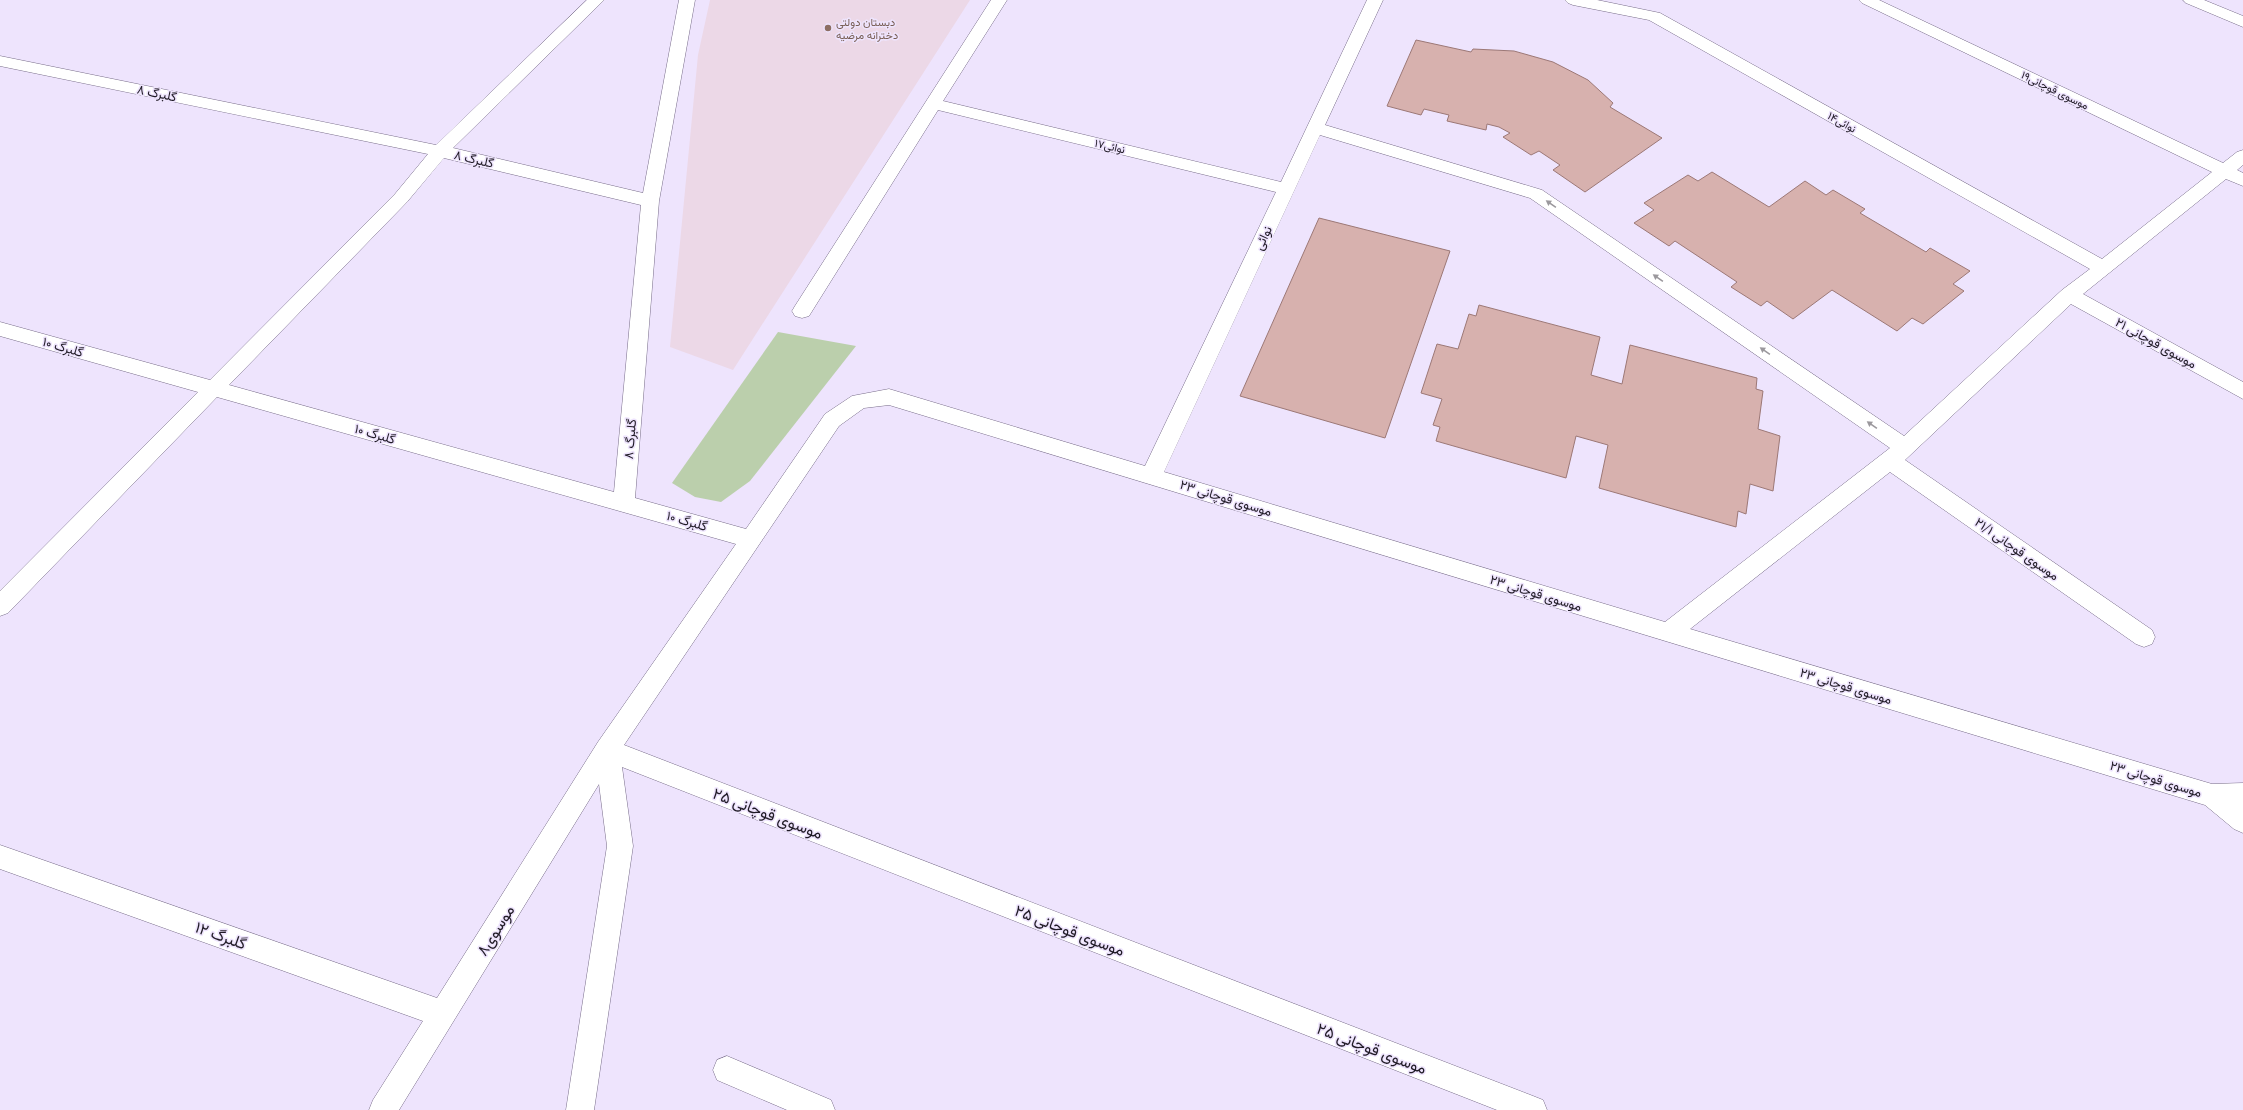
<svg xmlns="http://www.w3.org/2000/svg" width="2243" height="1110" font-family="'IBM Plex Serif',Vazirmatn,serif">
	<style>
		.education { fill: #ecd8e7 }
		.green { fill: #bbcfac }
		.building { fill: #d7b1ae; stroke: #9c7876 }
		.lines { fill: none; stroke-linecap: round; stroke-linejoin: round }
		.minor-casing { stroke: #786d89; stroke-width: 1 }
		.minor { fill: #fff; fill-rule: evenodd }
		.oneway { fill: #9b989d }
		.education-dot { fill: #8d6e63; stroke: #eee4fd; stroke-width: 1.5 }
		.labels { text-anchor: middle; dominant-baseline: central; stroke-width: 3; stroke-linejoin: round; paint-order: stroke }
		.far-education-label { font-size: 11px; fill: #785e54; stroke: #eee4fd; text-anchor: start }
		.far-street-label { font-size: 11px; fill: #201b26; stroke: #eee4fd }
		.street-label { font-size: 13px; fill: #201b26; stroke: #eee4fd }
		.near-street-label { font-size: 16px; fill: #201b26; stroke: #eee4fd }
	</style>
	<rect width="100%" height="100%" fill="#eee4fd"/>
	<!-- education -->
	<path class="education" d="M710,0H970L733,370L670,347L698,55Z"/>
	<!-- green -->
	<path class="green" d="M778,332L856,346L750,481L721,502L695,497L672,483Z"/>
	<!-- building -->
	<g class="building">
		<path d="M1416,40L1471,52L1473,49L1514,51L1553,62L1588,80L1613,103L1610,107L1662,138L1585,192L1553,170L1560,165L1539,151L1531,155L1503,137L1510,133L1499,127L1487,124L1486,130L1447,121L1449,115L1424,109L1421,115L1387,106Z"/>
		<path d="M1712,172L1769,207L1805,181L1826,195L1833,190L1865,209L1860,213L1926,252L1930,248L1970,271L1953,284L1964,291L1923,324L1912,318L1897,331L1832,290L1793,319L1767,301L1761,306L1731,287L1737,282L1675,241L1669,246L1634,223L1654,210L1644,203L1688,175L1698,181Z"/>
		<path d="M1319,218L1450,251L1385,438L1240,396Z"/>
		<path d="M1479,305L1600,337L1591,375L1622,384L1630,345L1757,378L1756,389L1763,391L1758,429L1780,436L1773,491L1750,484L1746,514L1738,511L1736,527L1599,488L1608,445L1576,436L1566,478L1436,441L1440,427L1433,425L1442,399L1421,393L1437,344L1458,349L1469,314L1476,316Z"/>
	</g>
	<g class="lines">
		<!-- minor casing -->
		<g class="minor-casing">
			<g id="minor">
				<path d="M587,0H604L453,148L643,193L679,0H695L659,201L635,498L746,529L825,414L852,396L889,389L1145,466L1276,192L938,110L809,316L802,318L795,316L792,311L795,306L991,0H1007L943,101L1281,182L1367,0H1383L1325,125L1542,190L1904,436L2062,290L2090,269L1649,20L1573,5L1568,3L1565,0H1597L1660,13L2102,259L2212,172L1862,3L1859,0H1879L2223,163L2237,152L2243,150V165L2237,170L2243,173V186L2226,179L2083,294L2243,382V399L2071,304L1905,460L2152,630L2155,637L2152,644L2144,647L2136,644L1890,472L1690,629L2212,784L2243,783V833L2234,829L2205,805L889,405L864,408L839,426L624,745L1533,1096L1543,1100L1547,1110H1497L622,767L633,846L594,1110H566L607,846L599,784L399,1110H369L373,1100L423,1021L0,869V845L437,998L598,742L736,544L217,397L8,613L0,616V591L198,392L0,336V322L210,380L395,194L428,154L0,66V56L436,145ZM1320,135L1530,198L1890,448L1665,622L1164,472ZM444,158L641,205L614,492L229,385L407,202Z"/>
				<path d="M2183,0H2204L2243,16V27L2186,3Z"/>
				<path d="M727,1056L831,1100L835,1110H787L717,1080L713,1070L717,1060Z"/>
			</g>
		</g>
		<!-- minor -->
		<use href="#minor" class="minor"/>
	</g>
	<!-- one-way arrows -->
	<defs><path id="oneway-solid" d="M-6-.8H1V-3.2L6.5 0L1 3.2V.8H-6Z"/></defs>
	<g class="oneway">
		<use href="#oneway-solid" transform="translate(1551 204) rotate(-145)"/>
		<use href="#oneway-solid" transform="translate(1658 278) rotate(-145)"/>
		<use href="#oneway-solid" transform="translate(1765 351) rotate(-145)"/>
		<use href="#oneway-solid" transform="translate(1872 425) rotate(-145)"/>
	</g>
	<!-- markers -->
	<circle class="education-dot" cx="828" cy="28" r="4"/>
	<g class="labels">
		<!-- far-education labels -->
		<g class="far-education-label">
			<text x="836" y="22">دبستان دولتی<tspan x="836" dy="13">دخترانه مرضیه</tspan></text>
		</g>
		<!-- far-street labels -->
		<g class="far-street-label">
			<text transform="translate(2055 90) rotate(26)">موسوی قوچانی۱۹</text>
			<text transform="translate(1842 122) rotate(29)">نوائی۱۴</text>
			<text transform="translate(1110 146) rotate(13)">نوائی۱۷</text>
		</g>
		<!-- street labels -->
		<g class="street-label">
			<text transform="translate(157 93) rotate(12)">گلبرگ ۸</text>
			<text transform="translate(474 159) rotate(13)">گلبرگ ۸</text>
			<text transform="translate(1263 238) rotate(-65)">نوائی</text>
			<text transform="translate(2156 343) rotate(29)">موسوی قوچانی ۲۱</text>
			<text transform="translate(63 347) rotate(16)">گلبرگ ۱۰</text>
			<text transform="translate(375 434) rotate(16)">گلبرگ ۱۰</text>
			<text transform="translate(630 439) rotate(-85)">گلبرگ ۸</text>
			<text transform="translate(1226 498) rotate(17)">موسوی قوچانی ۲۳</text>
			<text transform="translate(687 521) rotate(16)">گلبرگ ۱۰</text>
			<text transform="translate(2017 549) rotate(35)">موسوی قوچانی ۲۱/۱</text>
			<text transform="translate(1536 593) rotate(17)">موسوی قوچانی ۲۳</text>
			<text transform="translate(1846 686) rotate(17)">موسوی قوچانی ۲۳</text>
			<text transform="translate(2156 779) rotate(17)">موسوی قوچانی ۲۳</text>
		</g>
		<!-- near-street labels -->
		<g class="near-street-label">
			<text transform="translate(768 813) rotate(21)">موسوی قوچانی ۲۵</text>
			<text transform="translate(495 930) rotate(-58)">موسوی۸</text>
			<text transform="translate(1070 930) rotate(21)">موسوی قوچانی ۲۵</text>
			<text transform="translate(221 935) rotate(20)">گلبرگ ۱۲</text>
			<text transform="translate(1372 1048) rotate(21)">موسوی قوچانی ۲۵</text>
		</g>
	</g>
</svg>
